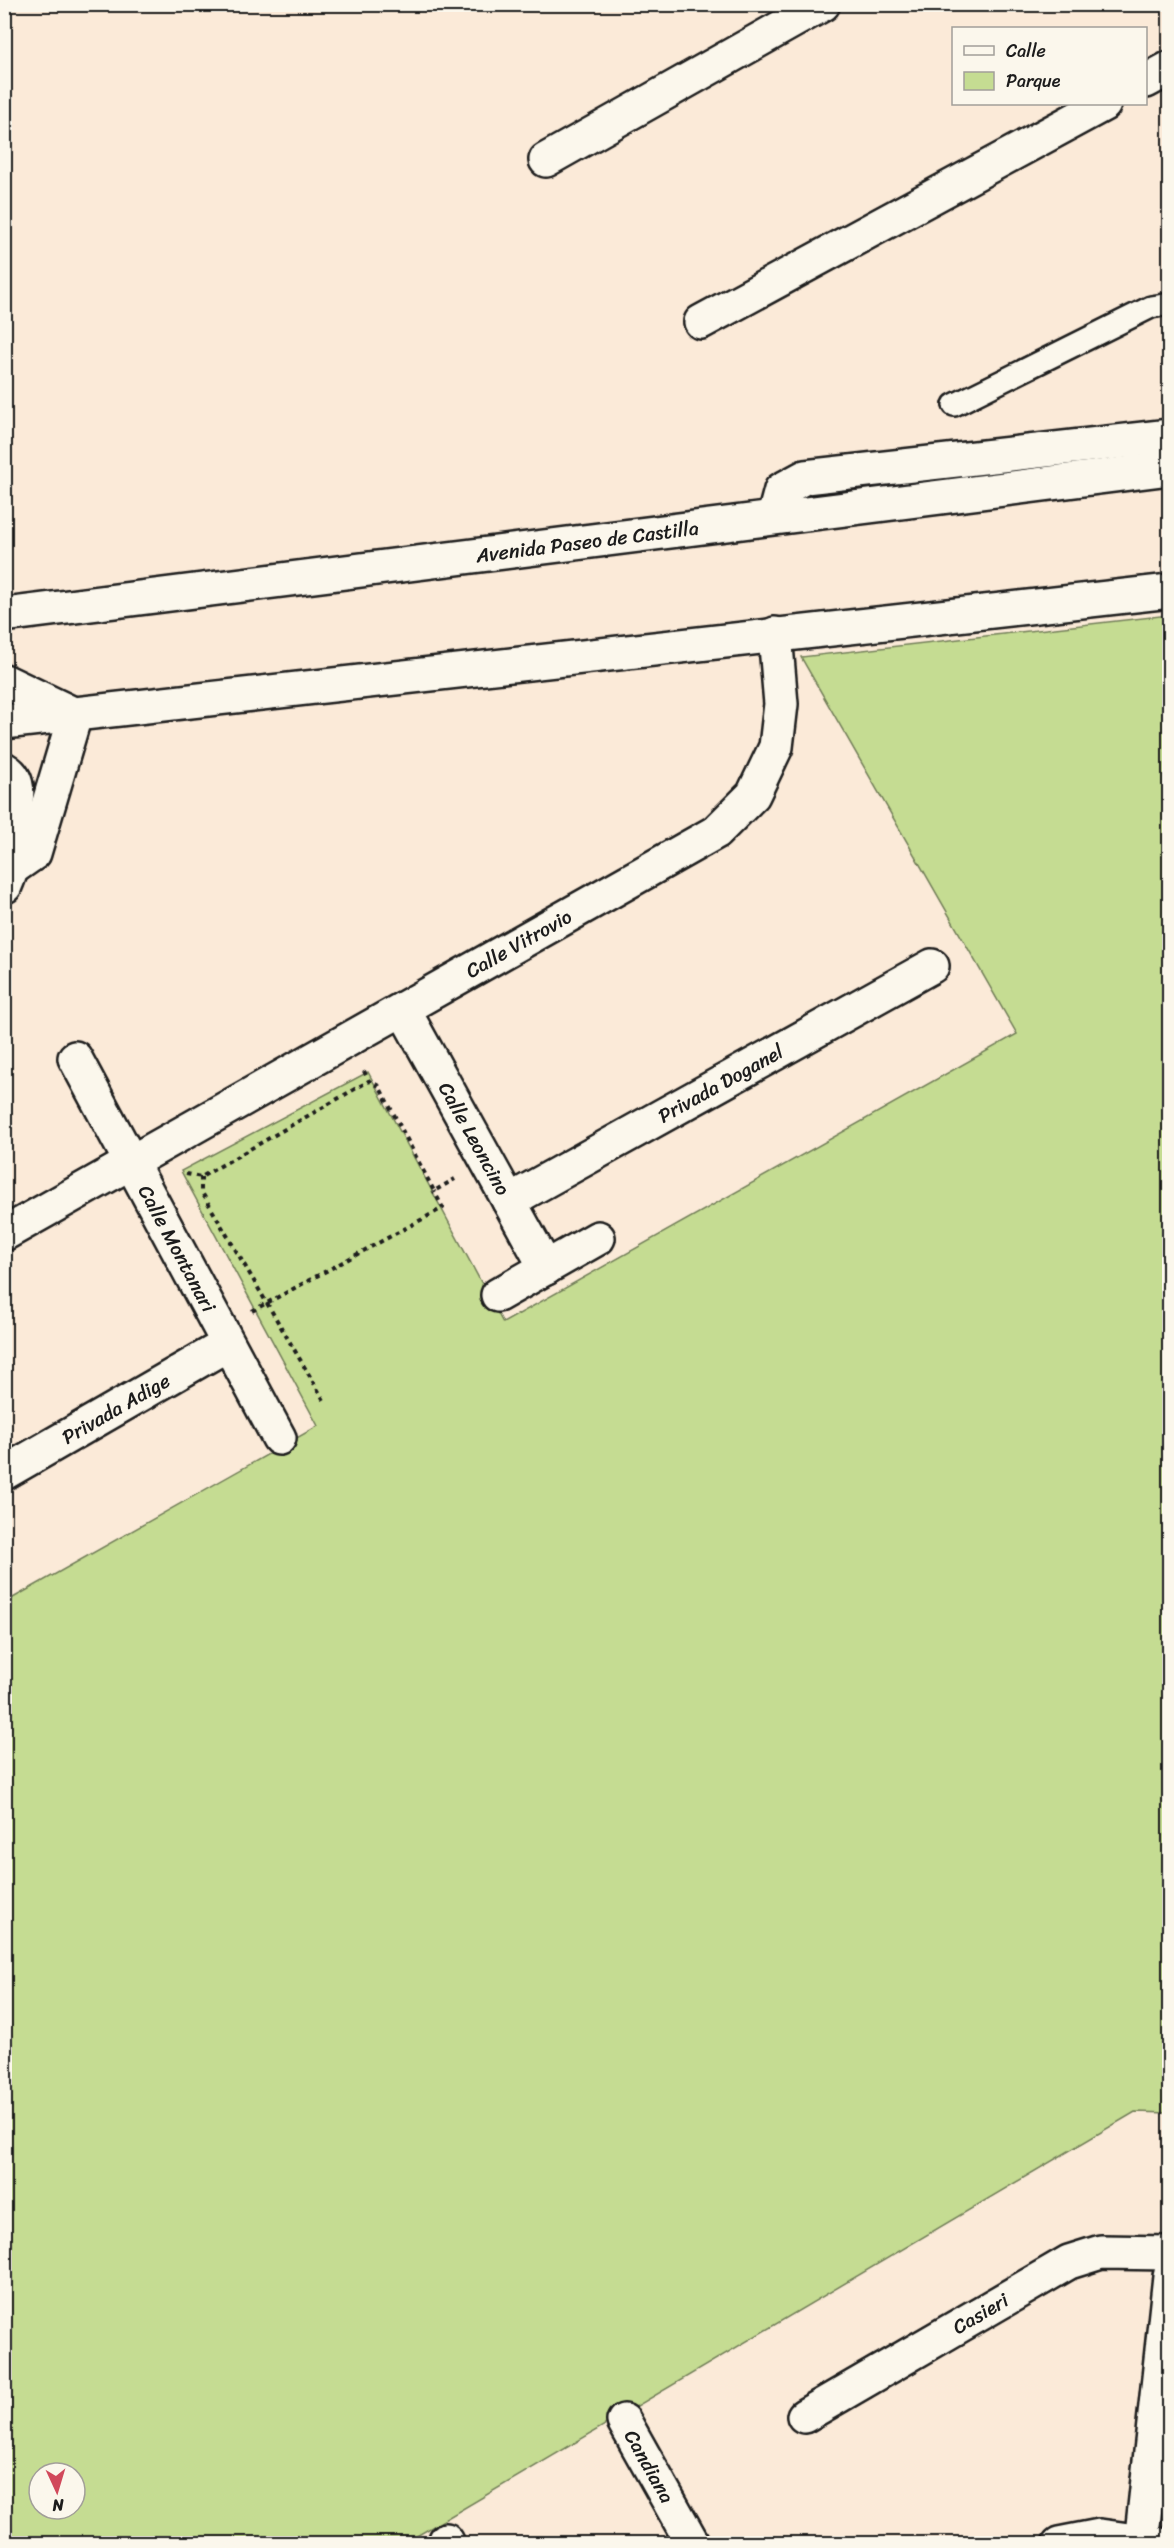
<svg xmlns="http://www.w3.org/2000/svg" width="1174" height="2548" font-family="Sriracha,sans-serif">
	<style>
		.green { fill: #c5dc92; stroke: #707c57; stroke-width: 1.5; fill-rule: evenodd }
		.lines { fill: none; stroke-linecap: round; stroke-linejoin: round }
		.lane-casing { stroke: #1c1c1c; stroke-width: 26 }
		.street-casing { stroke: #1c1c1c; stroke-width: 38 }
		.secondary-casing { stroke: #1c1c1c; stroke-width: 38 }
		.path { stroke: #1c1c1c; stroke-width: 4; stroke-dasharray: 4.5 4.5; stroke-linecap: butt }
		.lane { stroke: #fbf7ec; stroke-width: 21 }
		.street { stroke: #fbf7ec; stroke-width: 33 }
		.secondary { stroke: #fbf7ec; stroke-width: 33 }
		.labels { text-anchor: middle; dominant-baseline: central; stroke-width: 5; stroke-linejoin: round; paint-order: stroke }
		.street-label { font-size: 20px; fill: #1c1c1c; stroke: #fbf7ec }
	</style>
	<rect width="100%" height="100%" fill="#fbead8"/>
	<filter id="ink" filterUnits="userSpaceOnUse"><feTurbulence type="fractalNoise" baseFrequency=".0167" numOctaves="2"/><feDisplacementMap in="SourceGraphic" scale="12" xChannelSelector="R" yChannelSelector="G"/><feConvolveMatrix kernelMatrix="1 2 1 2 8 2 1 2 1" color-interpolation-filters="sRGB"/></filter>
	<g filter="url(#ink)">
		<!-- green -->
		<path class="green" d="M1169,615V2113L1135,2112L405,2543H5L4,1603L318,1426L181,1171L368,1072L503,1323L1017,1034L801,657ZM39,2473H75V2509H39Z"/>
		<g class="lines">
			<!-- lane casing -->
			<g class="lane-casing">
				<path id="lane" d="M954,405L1151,307L1170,304"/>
			</g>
			<!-- street casing -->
			<g class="street-casing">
				<g id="street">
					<path d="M1146,81L1170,68"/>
					<path d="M546,160L823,4"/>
					<path d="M701,322L1104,104"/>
					<path d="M774,516L781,490L805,477L1170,436"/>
					<path d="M4,681L75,715L34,853L11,869"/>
					<path d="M4,769C29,783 10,819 7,840C6,849 11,858 11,868C11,873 7,880 5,886"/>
					<path id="s1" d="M403,1009L546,1268"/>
					<path id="s2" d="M75,1058L279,1438"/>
					<path id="s3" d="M509,1201L932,966"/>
					<path id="s4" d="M4,1234L716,832L753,795L776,747L781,704L775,634"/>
					<path d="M498,1295L598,1238"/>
					<path id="s5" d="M4,1473L228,1344"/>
					<path id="s6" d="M804,2416L1069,2262L1101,2252L1170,2253"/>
					<path id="s7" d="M624,2421L693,2544"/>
					<path d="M446,2540L448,2544"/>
					<path d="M1059,2544L1100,2536L1157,2544"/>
					<path d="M1141,2544L1170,2276"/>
				</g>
			</g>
			<!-- secondary casing -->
			<g class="secondary-casing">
				<g id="secondary">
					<path id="s8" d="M4,615L1170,468"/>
					<path d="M4,722L1170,591"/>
				</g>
			</g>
			<!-- path -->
			<g class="path">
				<path d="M364,1071L369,1081L379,1086L434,1191L455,1179"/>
				<path d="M186,1174L201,1177L369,1081"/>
				<path d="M201,1177V1191L325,1402"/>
				<path d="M252,1311L443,1208L434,1191"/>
			</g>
			<!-- lane -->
			<use href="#lane" class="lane"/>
			<!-- street -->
			<use href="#street" class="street"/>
			<!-- secondary -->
			<use href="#secondary" class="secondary"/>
		</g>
	</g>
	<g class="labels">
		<!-- street labels -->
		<g class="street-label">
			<text stroke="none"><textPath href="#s8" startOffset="588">Avenida Paseo de Castilla</textPath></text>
			<text stroke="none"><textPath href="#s4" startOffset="591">Calle Vitrovio</textPath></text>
			<text stroke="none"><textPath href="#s3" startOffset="242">Privada Doganel</textPath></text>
			<text stroke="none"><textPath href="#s1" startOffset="148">Calle Leoncino</textPath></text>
			<text stroke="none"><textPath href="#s2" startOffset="216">Calle Montanari</textPath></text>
			<text stroke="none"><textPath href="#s5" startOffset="129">Privada Adige</textPath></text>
			<text stroke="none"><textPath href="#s6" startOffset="204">Casieri</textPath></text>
			<text stroke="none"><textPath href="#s7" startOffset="52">Candiana</textPath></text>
		</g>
	</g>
	<!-- margin -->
	<rect width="1174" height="2548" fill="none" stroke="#fbf7ec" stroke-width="24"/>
	<rect x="12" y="12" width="1150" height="2524" fill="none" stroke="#1c1c1c" stroke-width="2" filter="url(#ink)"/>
	<!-- legend -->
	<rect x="952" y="27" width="195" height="78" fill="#fbf7ec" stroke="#a29f99" stroke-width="1.5"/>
	<rect x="964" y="46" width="30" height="9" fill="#fbf7ec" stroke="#a29f99" stroke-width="1.5"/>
	<text x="1006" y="57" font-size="18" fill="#1c1c1c">Calle</text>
	<rect x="964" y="72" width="30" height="18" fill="#c5dc92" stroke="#a29f99" stroke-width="1.5"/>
	<text x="1006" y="87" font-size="18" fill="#1c1c1c">Parque</text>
	<!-- north arrow -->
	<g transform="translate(57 2491) rotate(176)"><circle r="28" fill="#fbf7ec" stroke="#a29f99" stroke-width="1.5"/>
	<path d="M0-4.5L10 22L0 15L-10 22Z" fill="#d1495b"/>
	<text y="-9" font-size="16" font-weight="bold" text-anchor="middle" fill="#1c1c1c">N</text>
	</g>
</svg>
